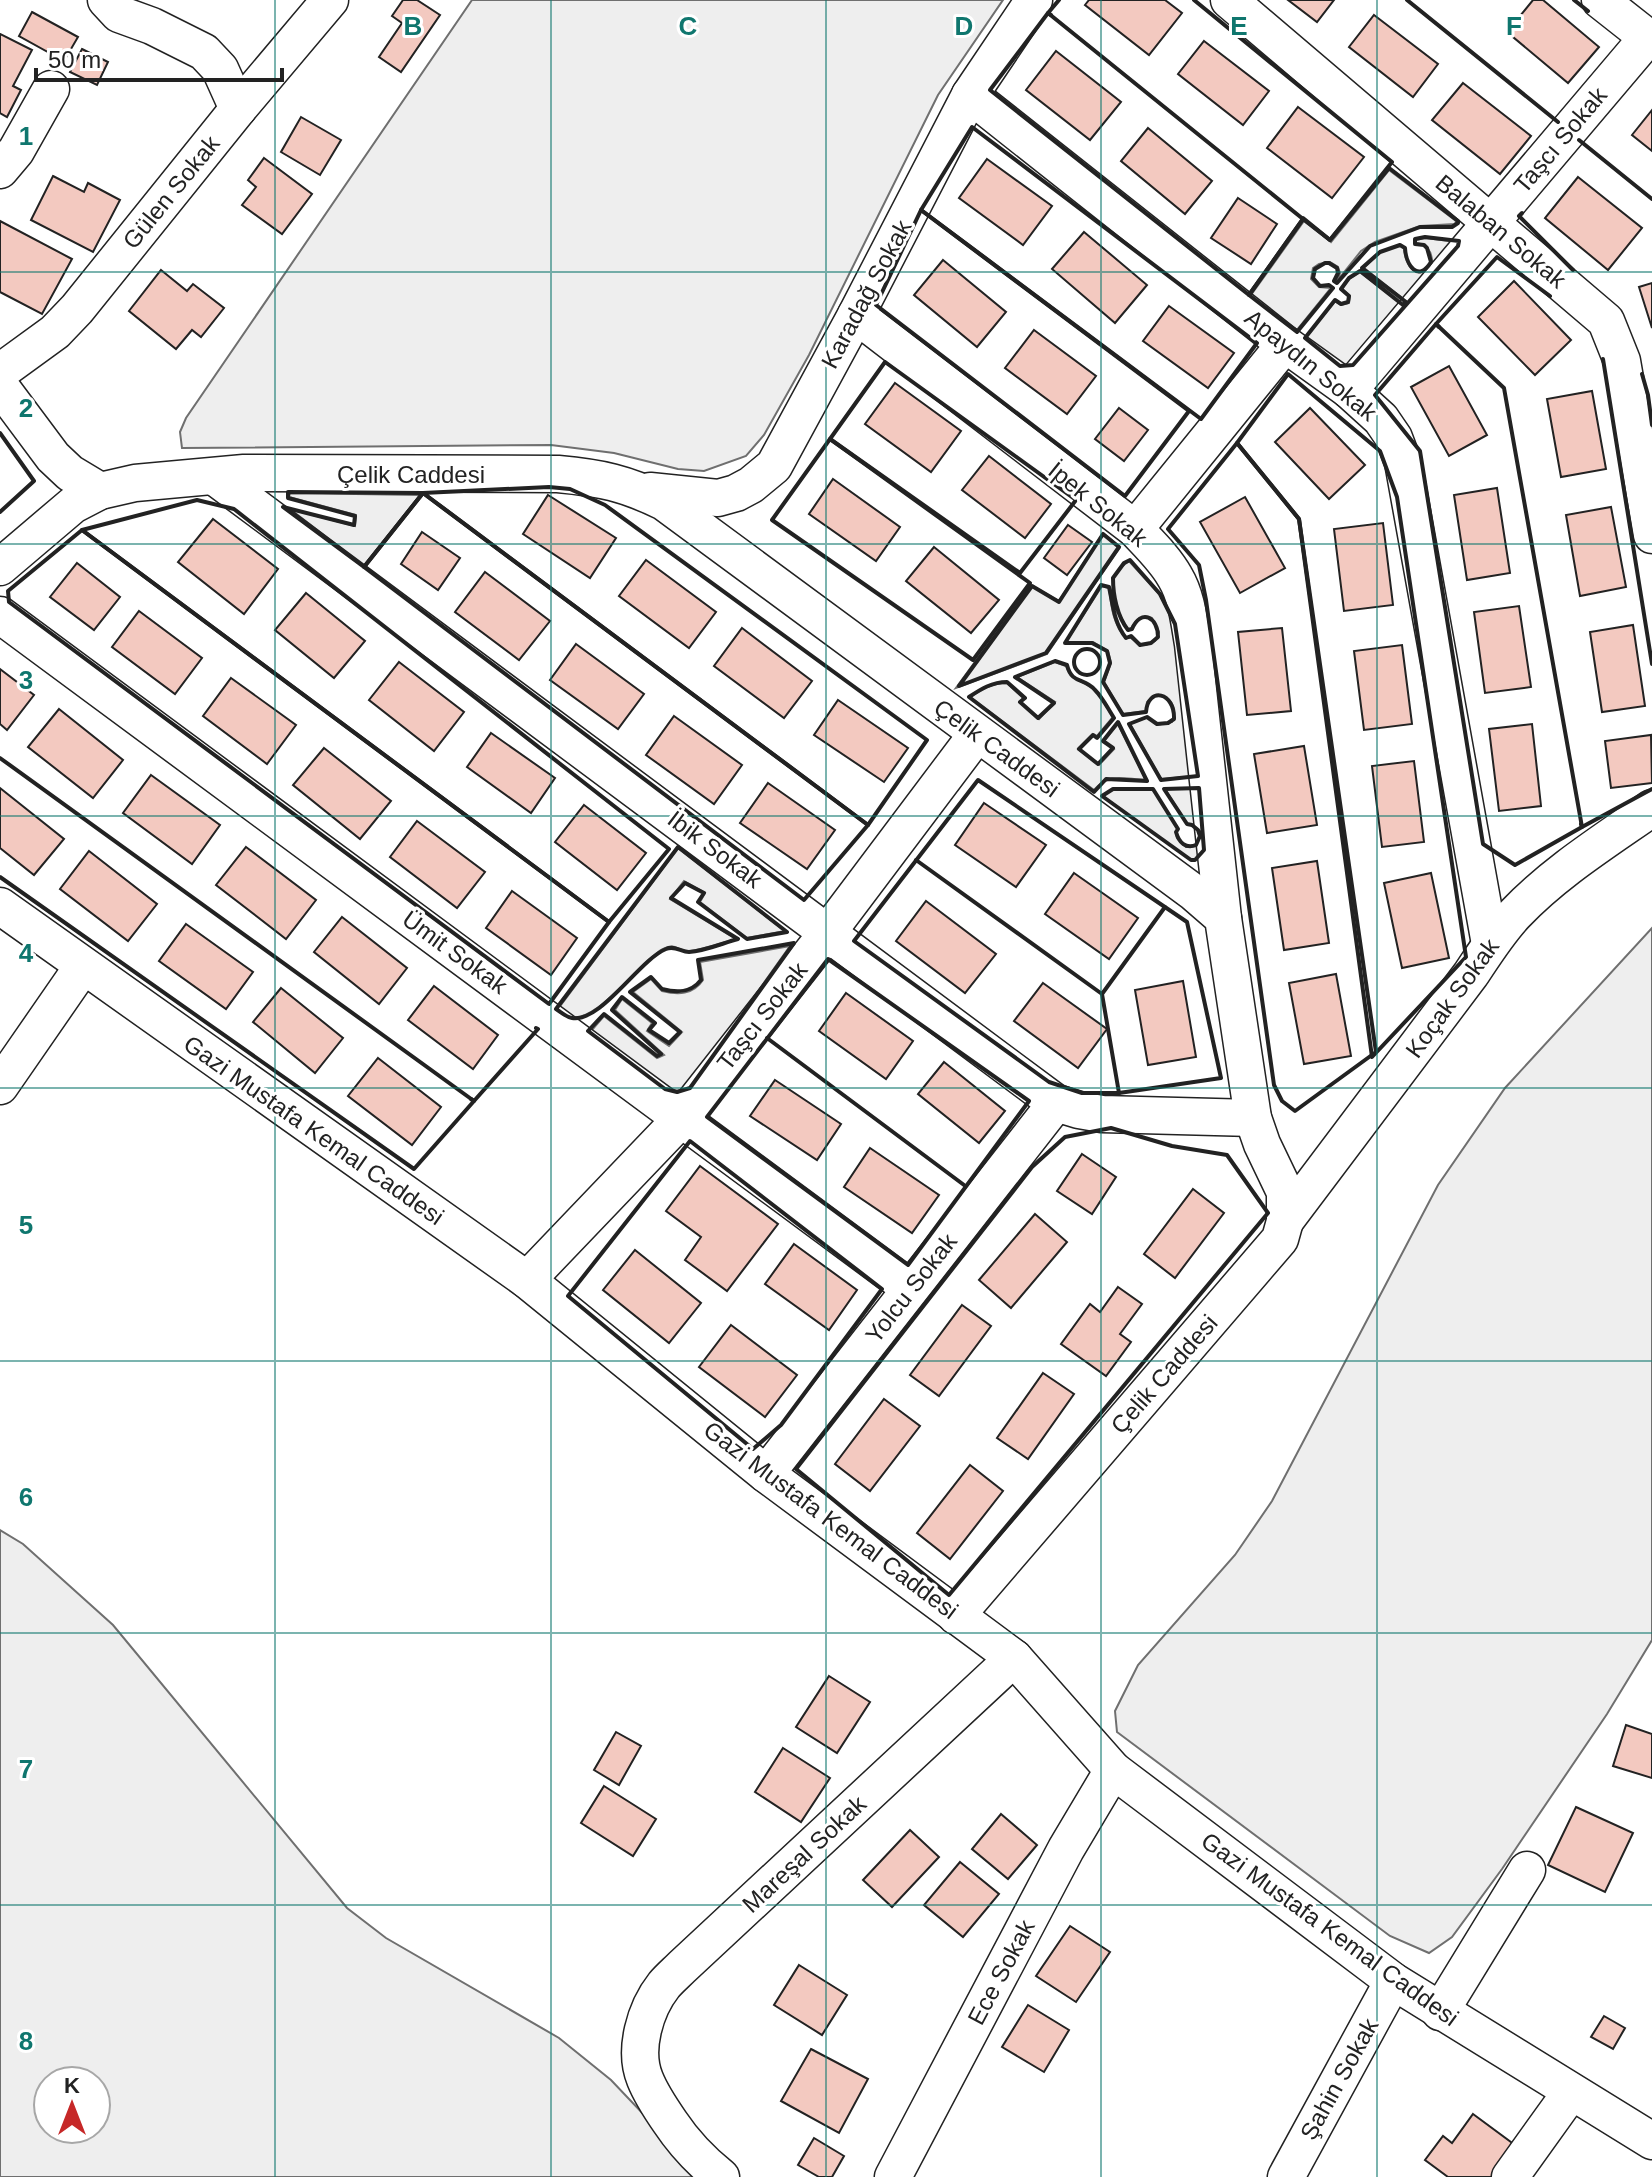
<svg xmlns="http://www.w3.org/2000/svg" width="1652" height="2177" font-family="Helvetica,sans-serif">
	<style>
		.green { fill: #eee; stroke: #6f6f6f; stroke-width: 2; fill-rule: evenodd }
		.building { fill: #f3c9c0; stroke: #222; stroke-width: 2 }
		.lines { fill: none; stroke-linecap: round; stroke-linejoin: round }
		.minor-casing { stroke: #222; stroke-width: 39 }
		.minor { stroke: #fff; stroke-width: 36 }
		.wall { stroke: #222; stroke-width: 4 }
		.grid { fill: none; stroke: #0f766e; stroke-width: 2; stroke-opacity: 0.55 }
		.labels { text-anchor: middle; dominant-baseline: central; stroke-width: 6; stroke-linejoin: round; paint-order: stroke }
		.street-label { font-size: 24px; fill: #222; stroke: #fff }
		.grid-label { font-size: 26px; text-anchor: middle; font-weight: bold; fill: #0f766e; stroke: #fff; stroke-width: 6; stroke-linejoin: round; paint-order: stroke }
	</style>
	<rect width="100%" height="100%" fill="#fff"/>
	<!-- green -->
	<g class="green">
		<path d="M472,0H1003L938,95L809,355L764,435L746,456L704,471L678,469L614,453L551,445L182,448L180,432L186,418Z"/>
		<path d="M1389,170L1456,221L1455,224L1420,226L1375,242L1361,251L1337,281L1340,273L1338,267L1330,262L1319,264L1313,268L1311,279L1319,287L1331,288L1297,330L1251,295L1304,221L1331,242Z"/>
		<path d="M1425,238L1458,242L1457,246L1353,364L1340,365L1305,338L1335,301L1341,305L1349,303L1350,296L1342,289L1349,279L1360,272L1404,306L1407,302L1364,268L1380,252L1400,245L1404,248C1405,266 1418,284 1432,262C1432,251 1426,244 1416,243V240Z"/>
		<path d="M290,493L420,495L364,566L290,509L355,526L356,515L289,497Z"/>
		<path d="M1103,533L1120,547L1047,654L956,688L1031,585L1059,601Z"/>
		<path d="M1129,561L1160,595L1175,624L1197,776L1161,779L1130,724L1147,717L1157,725L1172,722C1178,707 1170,694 1154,696L1147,702L1146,711L1123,714L1104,682L1111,663L1108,651L1093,642H1066L1102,586L1109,588C1111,605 1113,625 1126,638H1131L1140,645H1146L1155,641L1159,632L1152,618C1142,614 1135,620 1131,629H1128C1118,615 1113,596 1113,578L1120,568Z"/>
		<path d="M1055,662L1066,666C1071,682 1084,680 1094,690C1102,697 1107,708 1113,717L1097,736L1093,734L1078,749L1099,765L1114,749L1104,741L1118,724L1146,780C1123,779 1110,772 1094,790L970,697C982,689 992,683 1007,683L1023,698L1020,702L1039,719L1055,702L1017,677Z"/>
		<path d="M1199,788L1204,850L1195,860H1191L1103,796L1113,789H1153L1178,829L1176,832L1177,838L1186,847L1197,846L1201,839C1201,830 1196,825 1187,824L1165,789Z"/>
		<path d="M678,848L785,931L747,938L700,902L705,893L684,881L670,899L736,939C725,942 695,952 687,951C676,950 676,943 663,949C640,961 594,1028 568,1016C564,1015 561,1011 558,1009Z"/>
		<path d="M1652,928V1640L1607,1714L1502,1869L1452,1937L1429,1953L1390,1936L1117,1732L1115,1711L1138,1665L1235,1555L1272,1501L1438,1185L1505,1088Z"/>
		<path d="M790,946L690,1087L677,1091L666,1087L591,1031L604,1016L657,1058L664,1055L615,1010L622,999L652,1023L647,1031L669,1046L682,1032L633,992L651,979L662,991C678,995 693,995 703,980L700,962Z"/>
		<path d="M0,1530L23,1544L113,1625L347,1908L386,1938L559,2038L611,2080L703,2177H0ZM48,2081H96V2129H48Z"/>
	</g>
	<!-- building -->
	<g class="building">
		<path d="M403,0H417L440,15L401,72L379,57L402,23L392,16Z"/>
		<path d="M1089,0H1165L1182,13L1149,55L1085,5Z"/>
		<path d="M1288,0H1334L1317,22Z"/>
		<path d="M1533,0H1543L1599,47L1568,83L1507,32Z"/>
		<path d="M32,12L78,37L64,61L19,36Z"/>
		<path d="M1374,15L1438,64L1413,97L1349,47Z"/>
		<path d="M0,34L32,50L13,86L21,90L7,117L0,113Z"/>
		<path d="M1204,41L1269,91L1243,125L1178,74Z"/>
		<path d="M82,49L108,62L97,85L70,72Z"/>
		<path d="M1056,51L1121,102L1090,140L1026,90Z"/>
		<path d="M1463,83L1531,136L1500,174L1432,120Z"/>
		<path d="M1298,107L1364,157L1332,198L1267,148Z"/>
		<path d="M1652,110V151L1632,135Z"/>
		<path d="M301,117L341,140L320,175L281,152Z"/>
		<path d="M1148,128L1212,181L1185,214L1121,161Z"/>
		<path d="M264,158L312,194L282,234L242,205L256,187L248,180Z"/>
		<path d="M987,159L1052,206L1023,245L959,198Z"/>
		<path d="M53,176L84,192L88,183L120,200L93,252L31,220Z"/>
		<path d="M1578,177L1642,228L1608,270L1545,218Z"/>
		<path d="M1238,198L1277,224L1251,264L1211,238Z"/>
		<path d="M0,221L72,259L42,314L0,292Z"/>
		<path d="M1084,232L1147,285L1115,323L1052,269Z"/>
		<path d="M943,260L1006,312L977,347L914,295Z"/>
		<path d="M161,270L187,291L193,284L224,308L201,337L192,330L176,349L129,311Z"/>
		<path d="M1514,281L1571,340L1535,375L1478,317Z"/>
		<path d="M1652,283V328L1639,287Z"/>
		<path d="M1169,306L1234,353L1208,388L1143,341Z"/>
		<path d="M1034,330L1096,376L1067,414L1005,368Z"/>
		<path d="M1449,366L1487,435L1449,456L1411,387Z"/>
		<path d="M895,383L961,431L931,472L865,424Z"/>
		<path d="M1592,391L1606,469L1561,477L1547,399Z"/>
		<path d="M1119,408L1148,430L1124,461L1095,439Z"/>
		<path d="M1310,408L1365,465L1329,499L1275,442Z"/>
		<path d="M989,456L1051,504L1025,538L962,490Z"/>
		<path d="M833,479L900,527L876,561L809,514Z"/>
		<path d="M1497,488L1510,573L1467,580L1454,495Z"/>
		<path d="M548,495L616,538L590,578L523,534Z"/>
		<path d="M1245,497L1285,568L1240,593L1200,522Z"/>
		<path d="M1611,507L1626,587L1580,596L1566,515Z"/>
		<path d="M213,519L278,569L244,614L178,562Z"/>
		<path d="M1383,523L1393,605L1344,611L1334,529Z"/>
		<path d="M1068,525L1092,542L1067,575L1044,558Z"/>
		<path d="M422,532L460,558L438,590L401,564Z"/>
		<path d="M934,547L999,600L971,633L906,581Z"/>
		<path d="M646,560L716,612L689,648L619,596Z"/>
		<path d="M77,563L120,597L94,630L50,597Z"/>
		<path d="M485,572L550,621L519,660L455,612Z"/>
		<path d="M306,593L365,641L334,678L275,630Z"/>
		<path d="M1519,606L1531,687L1485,693L1474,612Z"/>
		<path d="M139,611L202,658L175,694L112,647Z"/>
		<path d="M1633,625L1645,706L1602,712L1590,632Z"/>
		<path d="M742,628L812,681L784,718L714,666Z"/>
		<path d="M1282,628L1291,711L1247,715L1238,632Z"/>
		<path d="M576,644L644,694L618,729L550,680Z"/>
		<path d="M1402,645L1412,724L1364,730L1354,651Z"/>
		<path d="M399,662L464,712L434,751L369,700Z"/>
		<path d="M0,669L34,695L7,730L0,724Z"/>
		<path d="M231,678L296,725L267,764L203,716Z"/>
		<path d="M838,700L908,748L884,782L814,735Z"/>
		<path d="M59,709L123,760L93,798L28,747Z"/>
		<path d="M674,716L742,765L714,804L646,755Z"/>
		<path d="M1532,724L1541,806L1499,811L1489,729Z"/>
		<path d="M491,733L555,778L531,813L467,767Z"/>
		<path d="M1651,735L1652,783L1611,788L1605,741Z"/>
		<path d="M1304,746L1317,825L1267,833L1254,754Z"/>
		<path d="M324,748L391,801L360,839L293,785Z"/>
		<path d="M1414,761L1424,842L1382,847L1372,766Z"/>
		<path d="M151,775L220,825L192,864L123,813Z"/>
		<path d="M768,783L835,830L807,869L740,823Z"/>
		<path d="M0,788L64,839L34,875L0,848Z"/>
		<path d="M984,803L1046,845L1016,887L955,845Z"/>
		<path d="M584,805L646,853L617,890L555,842Z"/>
		<path d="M417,821L485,872L457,908L390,857Z"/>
		<path d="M246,847L316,900L286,939L216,885Z"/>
		<path d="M89,851L157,904L128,941L60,889Z"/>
		<path d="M1317,861L1329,943L1284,950L1272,868Z"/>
		<path d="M1074,873L1138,918L1109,959L1045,914Z"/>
		<path d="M1431,873L1449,958L1402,968L1384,883Z"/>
		<path d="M512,891L577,938L551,975L486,928Z"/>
		<path d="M926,901L996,954L965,993L896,941Z"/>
		<path d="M342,917L407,968L379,1004L314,952Z"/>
		<path d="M186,924L253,972L226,1009L159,961Z"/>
		<path d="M1336,974L1351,1056L1304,1064L1289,983Z"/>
		<path d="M1183,981L1196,1057L1148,1065L1135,990Z"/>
		<path d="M1043,983L1107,1029L1078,1068L1014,1021Z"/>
		<path d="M434,986L498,1035L473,1069L408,1020Z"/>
		<path d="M281,988L343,1038L315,1073L253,1022Z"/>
		<path d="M846,993L913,1041L886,1079L819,1031Z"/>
		<path d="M378,1058L441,1107L412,1145L348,1096Z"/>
		<path d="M944,1062L1005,1111L979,1143L918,1094Z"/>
		<path d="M775,1080L841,1124L817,1160L750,1116Z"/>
		<path d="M870,1148L939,1195L912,1233L844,1187Z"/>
		<path d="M1082,1154L1116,1177L1092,1214L1057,1191Z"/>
		<path d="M700,1166L778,1224L727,1291L685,1260L701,1237L666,1211Z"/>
		<path d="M1193,1189L1224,1213L1175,1278L1144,1254Z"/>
		<path d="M1035,1214L1067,1242L1011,1308L979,1280Z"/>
		<path d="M794,1244L857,1290L829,1330L765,1284Z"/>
		<path d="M635,1250L701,1303L669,1343L603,1290Z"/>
		<path d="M1118,1287L1142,1304L1120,1334L1131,1342L1106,1376L1061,1344L1090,1304L1100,1312Z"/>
		<path d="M962,1305L991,1326L939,1396L910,1375Z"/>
		<path d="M731,1325L797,1375L765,1417L699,1367Z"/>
		<path d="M1043,1373L1074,1394L1028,1459L997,1438Z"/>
		<path d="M884,1399L920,1426L870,1491L835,1464Z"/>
		<path d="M970,1465L1003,1491L950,1559L917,1533Z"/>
		<path d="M829,1676L870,1702L837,1753L796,1727Z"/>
		<path d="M1626,1725L1652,1734V1778L1613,1766Z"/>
		<path d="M616,1732L641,1746L619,1785L594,1770Z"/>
		<path d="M783,1748L830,1778L801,1822L755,1792Z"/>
		<path d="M604,1786L656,1819L633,1856L581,1823Z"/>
		<path d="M1576,1807L1633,1833L1605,1892L1548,1865Z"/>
		<path d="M1001,1814L1037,1845L1008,1879L972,1849Z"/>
		<path d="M910,1830L939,1857L892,1907L863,1880Z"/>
		<path d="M960,1862L999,1894L963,1937L924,1905Z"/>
		<path d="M1070,1926L1110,1952L1076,2002L1036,1976Z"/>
		<path d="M799,1965L847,1995L822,2035L774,2005Z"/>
		<path d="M1028,2005L1069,2030L1044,2072L1002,2047Z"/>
		<path d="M1604,2016L1625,2028L1613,2049L1591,2037Z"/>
		<path d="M811,2049L868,2079L839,2133L781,2101Z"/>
		<path d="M1473,2114L1523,2151L1503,2177H1448L1425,2160L1443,2136L1452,2143Z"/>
		<path d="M814,2138L844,2156L832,2177H819L798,2165Z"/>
	</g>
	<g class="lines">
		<!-- minor casing -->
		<g class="minor-casing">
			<g id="minor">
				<path d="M106,0L119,14L152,26L204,52L220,69L238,109"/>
				<path d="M1229,0L1606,321L1622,361L1652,535"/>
				<path d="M1600,0L1652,41"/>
				<path d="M970,95L1285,344L1349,390L1381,419L1394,438L1403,462L1490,944"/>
				<path d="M0,170L16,151L51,89"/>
				<path d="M856,315L1135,529C1149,544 1165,559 1175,577C1187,597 1189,621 1193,644L1223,918"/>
				<path d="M0,372L55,332L77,309L238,109L330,0"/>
				<path d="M0,386L53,457L70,473L100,491"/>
				<path d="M1349,390L1648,37"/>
				<path d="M215,477L1056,1103L1079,1110L1102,1114L1253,1118"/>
				<path d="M650,491L718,498L736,493L751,485L774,466L856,315L970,95L1034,0"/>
				<path d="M1135,529L1285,344"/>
				<path d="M0,567L73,505L100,491L135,483L244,473L558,474C601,478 625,483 664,502L1193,892L1223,918L1253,1118L1262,1144L1285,1192V1221L1280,1239L956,1616"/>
				<path d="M0,615L910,1288"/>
				<path d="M0,906L527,1280L766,1474L1014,1658L1113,1770L1393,1981L1652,2141"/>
				<path d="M0,1086L83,966"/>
				<path d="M1285,1221L1471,974C1485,953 1498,932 1515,914C1555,872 1605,841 1652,808"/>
				<path d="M527,1280L681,1119L828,932L977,734"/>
				<path d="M766,1474L1056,1103"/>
				<path d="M1440,2012L1527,1870"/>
				<path d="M721,2177C701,2161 684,2143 670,2122C661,2109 651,2094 645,2079C633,2050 645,2009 664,1985C669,1979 676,1973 682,1967L1014,1658"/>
				<path d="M893,2177L1066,1849L1113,1770"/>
				<path d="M1286,2177L1393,1981"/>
				<path d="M1510,2177L1571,2092"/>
			</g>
		</g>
		<!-- minor -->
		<use href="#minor" class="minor"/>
		<!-- wall -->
		<g class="wall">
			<path d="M1194,0L1392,162L1330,240L1303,218"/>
			<path d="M1407,0L1558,122"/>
			<path d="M1574,0L1588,11"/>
			<path d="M1048,13L1303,219L1249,295L990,90Z"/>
			<path d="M1051,15L1048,13L1059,0"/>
			<path d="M972,127L1257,343L1201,419L921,210Z"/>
			<path d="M1579,140L1652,199"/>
			<path d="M1389,168L1458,221V223L1452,227H1420L1370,246L1337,283L1334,281L1338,273L1337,268L1329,263H1325L1315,269L1313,278L1320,286L1329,285L1333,288L1297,332L1249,295L1303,219L1330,240Z"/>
			<path d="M921,210L1189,411L1125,496L876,305Z"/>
			<path d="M1522,213L1519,216L1573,270"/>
			<path d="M1425,237L1459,241L1458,246L1353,365L1340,366L1305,338L1335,300L1341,304L1348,302L1349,296L1341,289L1349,278L1360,271L1403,305L1406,302L1362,268L1380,252L1400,245L1405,248C1406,265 1418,283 1431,262L1427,248L1424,245L1415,244V239Z"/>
			<path d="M1436,324L1504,388L1582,827L1515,865L1483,844L1420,451L1375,395Z"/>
			<path d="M1439,327L1436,324L1497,257L1550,296"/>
			<path d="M1603,359L1652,664"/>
			<path d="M885,362L1076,500L1020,573L830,439Z"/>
			<path d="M1288,374L1380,451L1397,497L1466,957L1372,1057L1299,519L1237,443Z"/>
			<path d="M1642,374L1648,395L1652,425"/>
			<path d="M0,433L34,481L0,512"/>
			<path d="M830,439L1030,583L973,660L772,520Z"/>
			<path d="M1237,443L1299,519L1376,1052L1295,1111L1282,1101L1274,1085L1206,600L1199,565L1168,529Z"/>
			<path d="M549,487L570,489L605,505L927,740L868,825L423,493Z"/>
			<path d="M288,492L423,493L364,567L283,507L354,525L355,516L288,498Z"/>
			<path d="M423,493L868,825L804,900L364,567Z"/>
			<path d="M197,500L234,509L669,849L609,922L82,530Z"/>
			<path d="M82,530L609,922L549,1004L9,602L8,591Z"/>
			<path d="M1103,534L1119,547L1046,653L959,686L1032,586L1059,602Z"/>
			<path d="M1130,560L1160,594L1175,624L1198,776L1161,780L1129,724L1147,717L1157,724L1168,723L1174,719C1175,692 1148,686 1146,712L1123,715L1103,682L1110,663L1107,651L1092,643H1065L1101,585L1109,587C1113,605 1114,623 1126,638L1131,636L1140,645L1151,643L1158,637C1158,617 1141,608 1132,629L1128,630C1117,616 1113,595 1113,578L1124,563Z"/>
			<circle cx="1087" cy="662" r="13"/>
			<path d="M1055,661L1067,665C1072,685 1084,677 1095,690C1103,698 1108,709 1114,718L1097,738L1093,735L1079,749L1098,764L1113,748L1103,741L1118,722L1147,781L1106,779L1094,792L969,697C981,689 992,682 1007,682L1025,698L1020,702L1038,718L1054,703L1015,677Z"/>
			<path d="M0,758L474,1101L538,1029L536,1028"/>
			<path d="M978,780L1187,922L1221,1078L1119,1093H1082L1049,1082L854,941Z"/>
			<path d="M1199,788L1204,850L1195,860H1191L1102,796L1113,789H1153L1178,829L1176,832C1179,843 1186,849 1196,845L1200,836L1198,830L1192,825L1187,824L1164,789Z"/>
			<path d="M1581,824L1582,827L1652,789"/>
			<path d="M678,847L787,932L747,939L698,902L704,893L685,883L671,898L738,939C723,943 705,951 689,952C681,952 675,945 666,949C639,960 601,1023 572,1018C566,1017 561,1012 556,1009Z"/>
			<path d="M916,860L1102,994"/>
			<path d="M0,877L414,1169L474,1101L471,1099"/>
			<path d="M794,943L690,1088L677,1092L665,1089L588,1031L604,1014L657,1056L661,1054L612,1010L622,997L655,1023L649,1030L669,1043L680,1032L630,992L651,977L662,989C677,993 691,993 701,980L698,960Z"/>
			<path d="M828,959L1029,1101L908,1265L707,1117Z"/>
			<path d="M767,1038L964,1185"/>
			<path d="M1119,1093L1102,994L1165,907"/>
			<path d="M1111,1128L1172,1146L1227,1155L1268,1213L949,1595L796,1469L1032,1167L1065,1137Z"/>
			<path d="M690,1141L882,1289L781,1425L753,1449L568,1296Z"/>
		</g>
	</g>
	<!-- grid -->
	<path class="grid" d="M275,0V2177M551,0V2177M826,0V2177M1101,0V2177M1377,0V2177M0,272H1652M0,544H1652M0,816H1652M0,1088H1652M0,1361H1652M0,1633H1652M0,1905H1652"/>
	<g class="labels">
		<!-- street labels -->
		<g class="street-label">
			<text transform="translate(1560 140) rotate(-50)">Taşcı Sokak</text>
			<text transform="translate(171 192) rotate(-51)">Gülen Sokak</text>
			<text transform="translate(1501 231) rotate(40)">Balaban Sokak</text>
			<text transform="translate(866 294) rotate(-62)">Karadağ Sokak</text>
			<text transform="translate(1311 365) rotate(39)">Apaydın Sokak</text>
			<text x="411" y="474">Çelik Caddesi</text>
			<text transform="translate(1098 504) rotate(39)">İpek Sokak</text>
			<text transform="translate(997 748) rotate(36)">Çelik Caddesi</text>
			<text transform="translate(715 849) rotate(37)">İbik Sokak</text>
			<text transform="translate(455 952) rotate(36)">Ümit Sokak</text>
			<text transform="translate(1452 998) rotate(-54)">Koçak Sokak</text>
			<text transform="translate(762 1016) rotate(-52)">Taşcı Sokak</text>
			<text transform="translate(314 1130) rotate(35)">Gazi Mustafa Kemal Caddesi</text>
			<text transform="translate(911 1288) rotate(-52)">Yolcu Sokak</text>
			<text transform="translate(1164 1374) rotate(-49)">Çelik Caddesi</text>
			<text transform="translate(831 1520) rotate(37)">Gazi Mustafa Kemal Caddesi</text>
			<text transform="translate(804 1854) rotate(-43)">Mareşal Sokak</text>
			<text transform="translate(1330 1929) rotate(36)">Gazi Mustafa Kemal Caddesi</text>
			<text transform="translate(1001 1972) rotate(-62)">Ece Sokak</text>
			<text transform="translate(1339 2079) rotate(-61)">Şahin Sokak</text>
		</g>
	</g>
	<g class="grid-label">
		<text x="413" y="35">B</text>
		<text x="688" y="35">C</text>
		<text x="964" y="35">D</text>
		<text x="1239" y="35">E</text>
		<text x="1514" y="35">F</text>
		<text x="26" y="145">1</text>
		<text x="26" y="417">2</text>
		<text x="26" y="689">3</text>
		<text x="26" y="962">4</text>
		<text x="26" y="1234">5</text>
		<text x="26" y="1506">6</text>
		<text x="26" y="1778">7</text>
		<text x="26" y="2050">8</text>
	</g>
	<!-- north arrow -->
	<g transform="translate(72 2105)"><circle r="38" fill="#ffffff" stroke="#a7a7a7" stroke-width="2"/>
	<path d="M0-6L14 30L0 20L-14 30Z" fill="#c62828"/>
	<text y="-12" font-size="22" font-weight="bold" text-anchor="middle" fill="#222222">K</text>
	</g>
	<!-- scale -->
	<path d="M36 68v12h246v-12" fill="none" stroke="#222222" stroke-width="4"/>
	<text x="48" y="68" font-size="24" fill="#222222" stroke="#ffffff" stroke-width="6" paint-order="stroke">50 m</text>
</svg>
